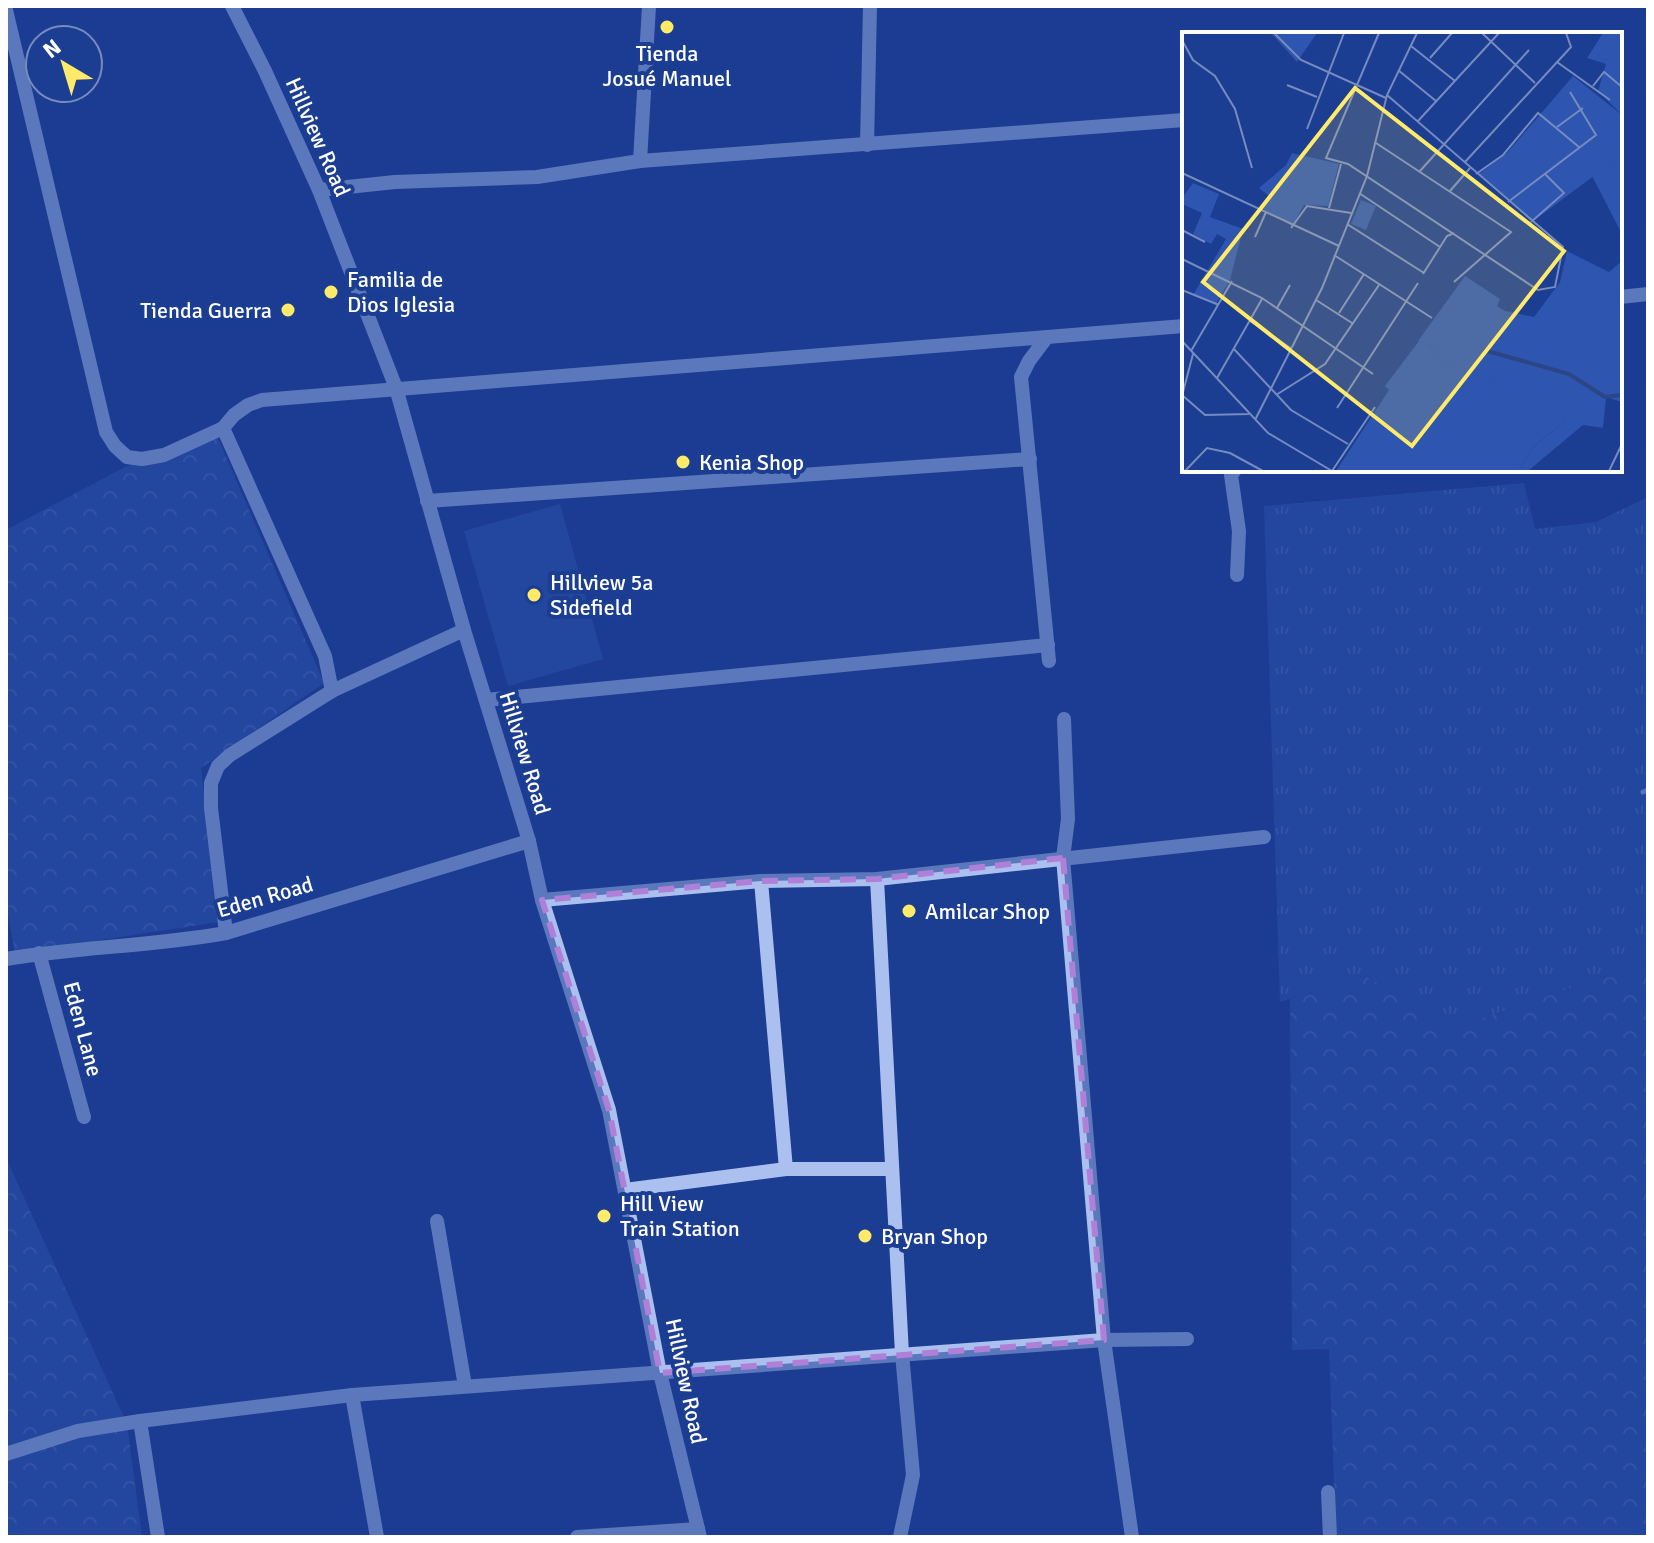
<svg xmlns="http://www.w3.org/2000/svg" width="1654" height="1543" font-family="Signika,sans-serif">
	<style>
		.grass { fill: url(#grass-tufts) }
		.forest { fill: url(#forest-crowns) }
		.pitch { fill: #2e55b0 }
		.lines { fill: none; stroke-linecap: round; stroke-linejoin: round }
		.stream { stroke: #9eb8f1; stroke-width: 5 }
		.minor { stroke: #abc0ef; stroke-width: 14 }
		.marked { fill: none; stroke: #b080d9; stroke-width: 6; stroke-dasharray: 16 10; stroke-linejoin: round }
		.poi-dot { fill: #ffea69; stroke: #1b3d92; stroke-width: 3 }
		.labels { text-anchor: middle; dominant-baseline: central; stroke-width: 8; stroke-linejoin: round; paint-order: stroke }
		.poi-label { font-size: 22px; fill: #fff; stroke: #1b3d92; text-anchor: start }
		.street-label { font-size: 22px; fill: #fff; stroke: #1b3d92 }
		.inset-river { fill: none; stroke: #2c4585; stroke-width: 4 }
		.inset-road { fill: none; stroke: #768bbe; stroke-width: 2 }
		.view { fill: #ffea69; fill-opacity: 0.15; stroke: #ffea69; stroke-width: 4 }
		.inset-edge { fill: none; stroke: #fff; stroke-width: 4 }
	</style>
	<defs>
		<pattern id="grass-tufts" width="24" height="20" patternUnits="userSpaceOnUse" patternTransform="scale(2)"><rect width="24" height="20" fill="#2e55b0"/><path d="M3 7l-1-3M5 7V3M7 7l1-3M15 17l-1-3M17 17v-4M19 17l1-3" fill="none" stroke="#4d6ebc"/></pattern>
		<pattern id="forest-crowns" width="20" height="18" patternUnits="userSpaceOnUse" patternTransform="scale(2)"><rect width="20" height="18" fill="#2e55b0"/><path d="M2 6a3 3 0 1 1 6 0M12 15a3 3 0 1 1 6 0" fill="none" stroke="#4d6ebc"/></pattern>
	</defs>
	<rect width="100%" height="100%" fill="#1b3d92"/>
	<!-- grass -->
	<path class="grass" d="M1524,483L1535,529L1596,522L1648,497V962L1456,1027L1365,976L1280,1002L1264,506Z"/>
	<!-- forest -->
	<g class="forest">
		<path d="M217,436L324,683L201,768L219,922L15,953L6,904V530L125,467Z"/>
		<path d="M1648,962V1537H1336L1329,1349L1292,1350L1290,999L1365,976L1456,1027Z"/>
		<path d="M6,1158L127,1424L142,1537H6Z"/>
	</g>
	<!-- pitch -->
	<path class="pitch" d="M560,504L603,659L508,686L464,531Z"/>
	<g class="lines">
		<!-- stream -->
		<path class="stream" d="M1643,792L1648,790"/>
		<!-- minor -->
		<g class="minor">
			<path d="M232,6L265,71L319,190L396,388L464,630L529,841L542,900L609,1110L660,1373L700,1537"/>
			<path d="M6,10L106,432L115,446L127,457L142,459L164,455L223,428L234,415L248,405L262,400L1184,326"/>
			<path d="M867,145L870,6"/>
			<path d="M640,161L649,6"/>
			<path d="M319,190L395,182L537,177L640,161L1184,120"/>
			<path d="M1620,297L1648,294"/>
			<path d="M1047,337L1029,361L1021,377L1049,661"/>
			<path d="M223,428L325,656L332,691"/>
			<path d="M1235,470L1231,475L1239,531L1237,575"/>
			<path d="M427,501L1030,459"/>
			<path d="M486,700L1048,645"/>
			<path d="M1064,719L1068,819L1063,858L1104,1340L1132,1537"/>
			<path d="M877,879L902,1354L913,1475L900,1537"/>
			<path d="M761,881L786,1169"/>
			<path d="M542,900L761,881L877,879L1264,837"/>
			<path d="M226,933L211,808V783L218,766L230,755L332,691L464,630"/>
			<path d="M39,953L84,1117"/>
			<path d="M6,959C79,947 153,946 226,933L529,841"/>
			<path d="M625,1190L786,1169H892"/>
			<path d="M437,1221L465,1386"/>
			<path d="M352,1395L377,1537"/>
			<path d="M140,1421L158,1537"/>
			<path d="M6,1454L78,1431L140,1421L352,1395L1104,1340L1187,1339"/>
			<path d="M1328,1492L1330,1537"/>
			<path d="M577,1537L698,1529"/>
		</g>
	</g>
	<!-- marked area -->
	<path d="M0 0H1654V1543H0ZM1063,858L1104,1340L660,1373L609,1110L542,900L761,881L877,879Z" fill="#1b3d92" fill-opacity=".55" fill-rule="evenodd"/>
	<path class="marked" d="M1063,858L1104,1340L660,1373L609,1110L542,900L761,881L877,879Z"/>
	<!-- markers -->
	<g class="poi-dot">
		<circle cx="667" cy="27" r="8"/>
		<circle cx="331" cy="292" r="8"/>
		<circle cx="288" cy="310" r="8"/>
		<circle cx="683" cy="462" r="8"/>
		<circle cx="534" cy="595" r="8"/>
		<circle cx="909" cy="911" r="8"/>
		<circle cx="604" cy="1216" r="8"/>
		<circle cx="865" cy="1236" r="8"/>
	</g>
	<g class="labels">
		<!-- poi labels -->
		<g class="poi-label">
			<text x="667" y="53" text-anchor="middle">Tienda<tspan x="667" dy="25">Josué Manuel</tspan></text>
			<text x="347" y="279">Familia de<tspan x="347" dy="25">Dios Iglesia</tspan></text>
			<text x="272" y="310" text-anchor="end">Tienda Guerra</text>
			<text x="699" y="462">Kenia Shop</text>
			<text x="550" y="582">Hillview 5a<tspan x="550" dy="25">Sidefield</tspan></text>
			<text x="925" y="911">Amilcar Shop</text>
			<text x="620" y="1203">Hill View<tspan x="620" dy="25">Train Station</tspan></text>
			<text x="881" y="1236">Bryan Shop</text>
		</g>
		<!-- street labels -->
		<g class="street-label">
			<text transform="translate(318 137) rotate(66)">Hillview Road</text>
			<text transform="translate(525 753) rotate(73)">Hillview Road</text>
			<text transform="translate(265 897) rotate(-16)">Eden Road</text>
			<text transform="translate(83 1029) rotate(75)">Eden Lane</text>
			<text transform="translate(686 1381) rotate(78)">Hillview Road</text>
		</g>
	</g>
	<!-- overview -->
	<g transform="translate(1182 32)">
		<rect width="440" height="440" fill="#1b3d92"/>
		<path d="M89,1H135L115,30ZM421,1H440V83L416,59L424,32L405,26ZM440,123V202L410,144ZM385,219L427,240L440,229V370L424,365L421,396L401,393L346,439H336L351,415L382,390L383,374L255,329L249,314L236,309L283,244L318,267L315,274L323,279L352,285L378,250Z" fill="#2e55b0"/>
		<path d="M391,44L440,83V123L350,190L297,142L325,121ZM110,121L157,132L146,174L122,173L110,194L81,177L87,164L77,156L104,133ZM11,151L37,162L28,185L61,197L48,248L34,272L11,263L44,207L35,202L29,212L11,202L20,181L0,172V166ZM237,309L249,314L256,329L384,373L382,390L351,415L336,439H154L207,358L203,354Z" fill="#2e55b0"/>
		<path d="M179,168L194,174L184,198L169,192Z" fill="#2e55b0"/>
		<path class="inset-river" d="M302,318L387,342L423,365L440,363"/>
		<path class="inset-road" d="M92,1L119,28L204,66M197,1L144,126L166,132L356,258L373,255L381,215L205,63M300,1L353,51M0,8L11,28L33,44L53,77L70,136M229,14L273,49M248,26L270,1M375,30L428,68M216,38L254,69M105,53L135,65M411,54L422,40L440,55M236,89L317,1M375,95L401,76M125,97L162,1M194,111L329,200L272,250M283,130L389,15L384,1M238,139L347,18M0,141L157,214M294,142L321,123L356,81L397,115M268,159L288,136M177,161L258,215M326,170L414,103L388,60M147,176L159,132M349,190L382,161L363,142M165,192L242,241M109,196L125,174L169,181M0,198L23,210M73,205L84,180M152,223L250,286M0,227L80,266L191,342M241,242L265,204L272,201M0,258L37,273M134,268L170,291M95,276L108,253M157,281L182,242M68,289L110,317M0,309L86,401L150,439M51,316L109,378L166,412M9,319L50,249M35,346L80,267M0,363L23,383L67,382M94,363L143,332L197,253M0,364L11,322M155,376L236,251M73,388L140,256L185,144L205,63L235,1M3,439L25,416L48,421L81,439M150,439L193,375M427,439L440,412"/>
		<path class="view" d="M173,56L382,219L230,414L21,250Z"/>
		<rect width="440" height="440" class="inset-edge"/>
	</g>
	<!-- border -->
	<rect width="1654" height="1543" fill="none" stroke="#ffffff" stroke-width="16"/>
	<!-- north arrow -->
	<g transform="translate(64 64) rotate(322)"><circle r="38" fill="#1b3d92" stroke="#768bbe" stroke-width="2"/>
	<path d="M0-6L14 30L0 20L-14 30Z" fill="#ffea69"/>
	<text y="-12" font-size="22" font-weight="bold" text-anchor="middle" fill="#ffffff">N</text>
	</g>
</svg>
